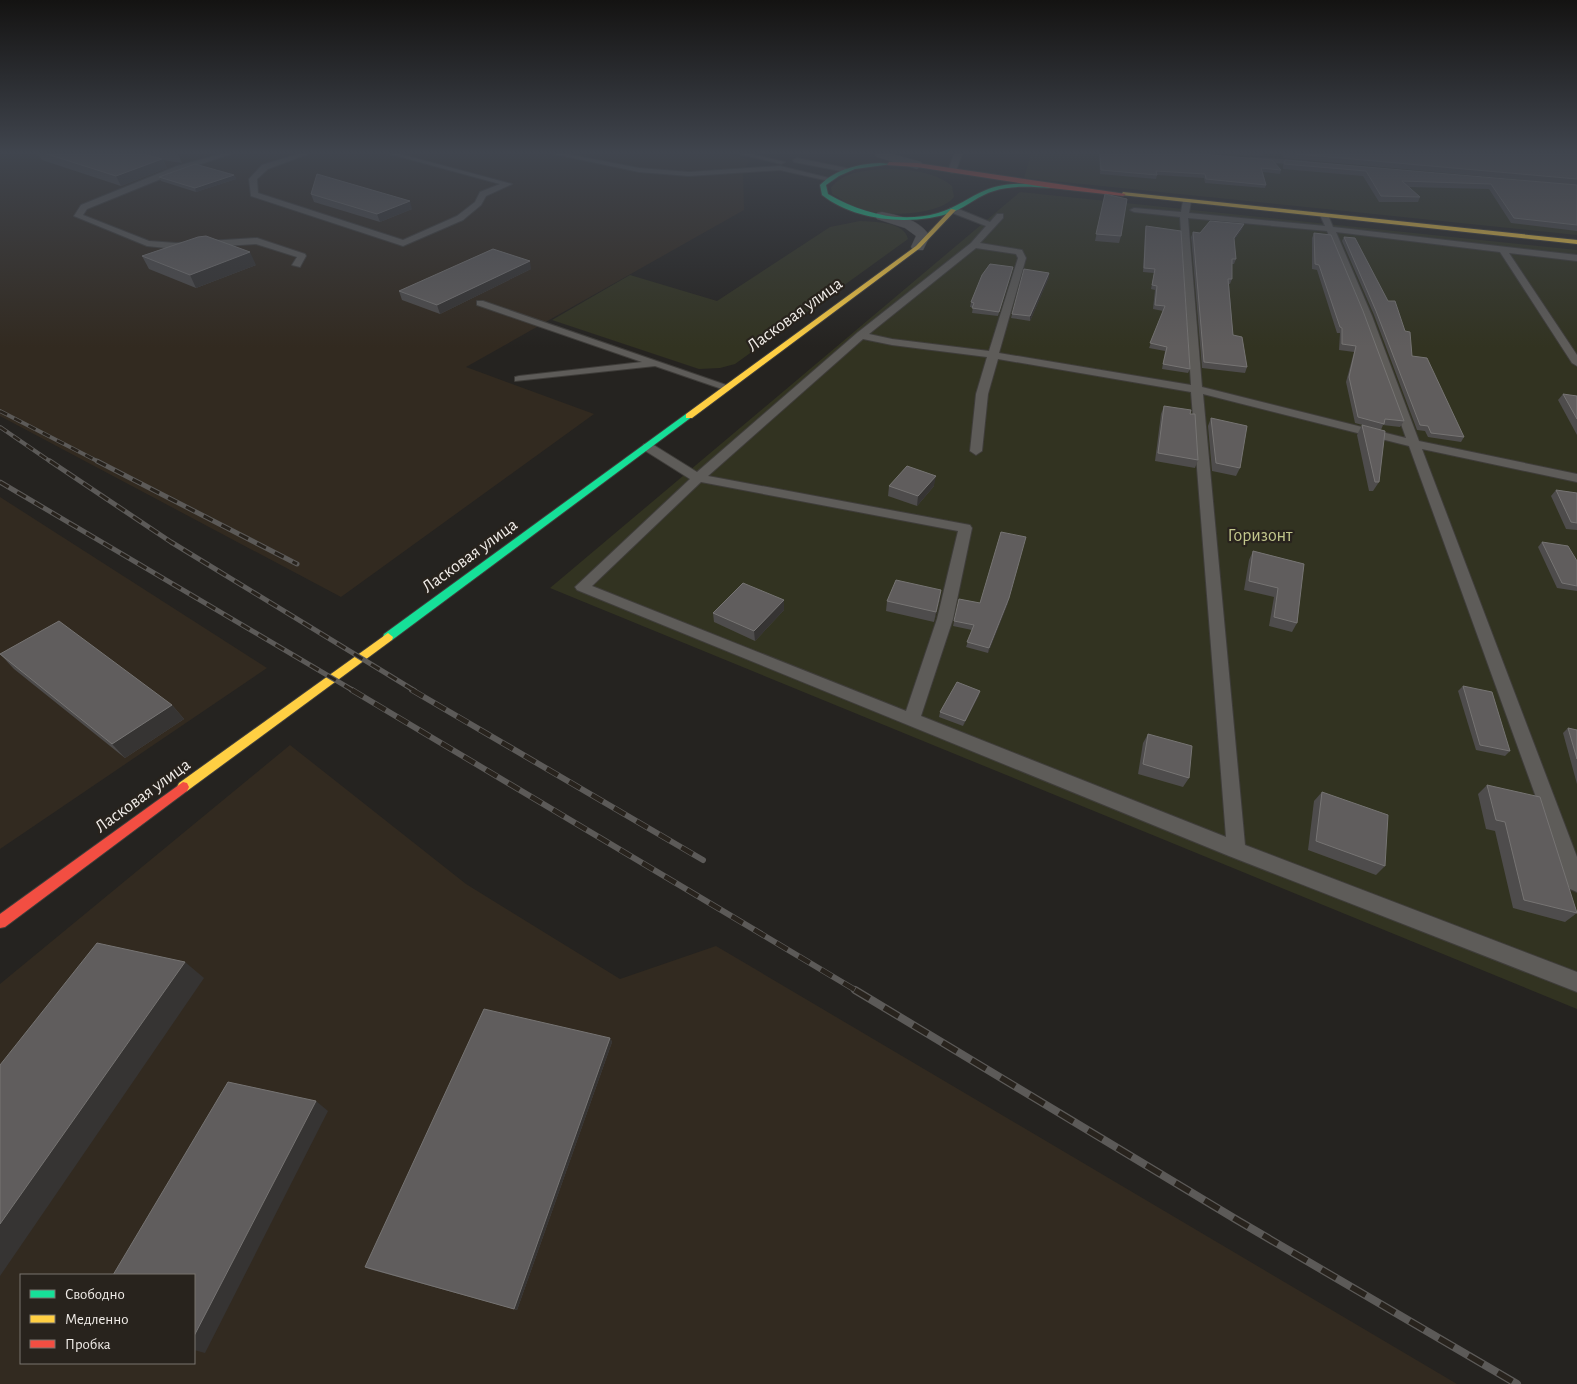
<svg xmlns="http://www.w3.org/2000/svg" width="1577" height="1384" font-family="'Alegreya Sans',sans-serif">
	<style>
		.built { fill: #322a20; fill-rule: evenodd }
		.green { fill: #323321 }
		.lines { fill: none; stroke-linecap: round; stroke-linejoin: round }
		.lane-casing { stroke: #3f3d3a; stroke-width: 2 }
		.street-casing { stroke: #3f3d3a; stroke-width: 1 }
		.fast-casing { stroke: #3f3d3a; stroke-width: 2 }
		.slow-casing { stroke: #3f3d3a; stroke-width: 2 }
		.jam-casing { stroke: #3f3d3a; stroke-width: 2 }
		.lane { fill: #5e5c59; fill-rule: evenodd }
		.street { fill: #5e5c59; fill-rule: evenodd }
		.fast { fill: #16e098; fill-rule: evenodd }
		.slow { fill: #ffcf43; fill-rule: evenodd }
		.jam { fill: #f24e42; fill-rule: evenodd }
		.rail-far3-casing { stroke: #5c5a58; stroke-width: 4 }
		.rail-far2-casing { stroke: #5c5a58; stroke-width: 5 }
		.rail-far1-casing { stroke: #5c5a58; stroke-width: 6 }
		.rail-casing { stroke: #5c5a58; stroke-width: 8 }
		.rail-far3 { stroke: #28231d; stroke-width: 2.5; stroke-dasharray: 8; stroke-linecap: butt }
		.rail-far2 { stroke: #28231d; stroke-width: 3; stroke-dasharray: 10; stroke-linecap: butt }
		.rail-far1 { stroke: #28231d; stroke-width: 4.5; stroke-dasharray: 13; stroke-linecap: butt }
		.rail { stroke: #28231d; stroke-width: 5.5; stroke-dasharray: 17; stroke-linecap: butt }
		.wall { fill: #4e4c4c }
		.shaded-wall { fill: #363433 }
		.building { fill: #605d5d; stroke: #767473 }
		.labels { text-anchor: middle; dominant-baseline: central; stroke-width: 4.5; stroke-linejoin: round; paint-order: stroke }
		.street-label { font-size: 18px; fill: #f1ede9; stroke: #28231d }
		.park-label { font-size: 18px; fill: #c2c68c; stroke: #28231d }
	</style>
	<rect width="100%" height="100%" fill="#252320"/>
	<!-- built -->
	<g class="built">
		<path d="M0,154H729L751,160L743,169L744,210L466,367L594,414L341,597L0,416Z"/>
		<path d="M0,497L267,668L0,849Z"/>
		<path d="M290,745L466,884L620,979L716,946L1457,1384H0V984ZM21,1275H194V1363H21Z"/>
	</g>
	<!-- green -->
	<g class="green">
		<path d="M1031,154H1577V235L1024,178Z"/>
		<path d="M891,169C912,170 935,172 952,186L954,197C938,217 879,217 856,208C848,204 840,198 832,194L831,188C844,170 870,170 891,169Z"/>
		<path d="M1020,192L1577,250V1009L550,588Z"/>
		<path d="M860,221C874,222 904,221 908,239L735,364L720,368L699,369L552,320L630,275L717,301L830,227Z"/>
	</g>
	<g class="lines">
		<!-- lane casing -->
		<g class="lane-casing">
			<g id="lane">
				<path d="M221,154H231L183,170L87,209L83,215L149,241L176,243L257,238L305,254L306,256L300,267L292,265L297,257L256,244L176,249L147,246L74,216L81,205L177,166Z"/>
				<path d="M298,154H308L268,169L257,179L258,193L403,240L457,216L475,202L480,192L500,184L390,154H400L512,184L486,196L481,205L463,220L403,246L251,196L249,179L262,165Z"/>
				<path d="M554,154H567L639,168L689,172L780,166L833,179L829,181L780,170L689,176L639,172Z"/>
				<path d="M740,154H752L785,162L781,164Z"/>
				<path d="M954,154H962L956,171L952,173L948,171Z"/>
				<path d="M1251,157L1306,161L1310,163L1306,165L1248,161L1247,159Z"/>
				<path d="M797,158L846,168L850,170L846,172L794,162L793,160Z"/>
				<path d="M1187,199L1191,201L1189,213L1325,226L1320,215L1324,213L1328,215L1333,227L1577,255V261L1509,253L1577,355V366L1572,363L1500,252L1336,232L1372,316L1419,441L1577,474V482L1422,449L1577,857V892L1570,889L1567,883L1409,446L1203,394L1245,845L1577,972V992L1229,856L577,590L575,587L690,479L644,450L642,447L644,444H652L697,472L857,333L971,243L986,226L950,212V208H956L990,222L997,214H1003V218L980,243L1022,250L1026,258L999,353L1191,385L1180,217L1134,212L1130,210L1134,208L1181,212L1183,201ZM1188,218L1327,231L1362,316L1406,438L1202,387ZM976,248L1016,254L1018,258L989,351L892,339L869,334ZM863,339L892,345L987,357L976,394L970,451L976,455L982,451L988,394L998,359L1191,392L1226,837L921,716L953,619L972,528L970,525L708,476ZM701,482L958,531L937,619L906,711L592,586Z"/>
				<path d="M477,301H483L732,387L730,389H722L655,366L515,381V377L519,376L642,362L477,305Z"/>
			</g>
		</g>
		<!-- street casing -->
		<g class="street-casing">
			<g id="street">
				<path d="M875,154H893L921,162L923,165L917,169L877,157Z"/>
				<path d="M882,212C901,216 918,219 930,236L923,250H913L911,247L916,236L905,228L877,219L875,216L877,213Z"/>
			</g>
		</g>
		<!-- fast casing -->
		<g class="fast-casing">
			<g id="fast">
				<path d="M880,163L892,164L855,169L839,176L826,185L828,194C861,213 900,224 938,213C956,208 969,197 986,190C1000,184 1016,183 1031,184C1039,184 1048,183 1054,186L1051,188C1032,187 1012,185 994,191C979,195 968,206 953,212C914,226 856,222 822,195L820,185C836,169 858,164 880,163Z"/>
				<path d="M686,414L693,416L392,640H384L383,637L384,634Z"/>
			</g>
		</g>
		<!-- slow casing -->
		<g class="slow-casing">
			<g id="slow">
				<path d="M1123,192L1577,240V244L1121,195Z"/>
				<path d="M951,209L956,210L920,248L692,418H686V414L916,246Z"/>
				<path d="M388,633L393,637L392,640L187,791L183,792L179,791L177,787L179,783Z"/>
			</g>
		</g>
		<!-- jam casing -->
		<g class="jam-casing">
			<g id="jam">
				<path d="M889,162L917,163L1126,194L1123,196L1051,188L917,167L887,165Z"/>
				<path d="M183,782L187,783L189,787L187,791L5,927L0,928V914Z"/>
			</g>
		</g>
		<!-- lane -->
		<use href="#lane" class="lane"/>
		<!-- street -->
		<use href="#street" class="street"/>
		<!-- fast -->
		<use href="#fast" class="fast"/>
		<!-- slow -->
		<use href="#slow" class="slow"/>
		<!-- jam -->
		<use href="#jam" class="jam"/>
		<!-- rail-far3 casing -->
		<g class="rail-far3-casing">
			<g id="rail-far3">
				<path d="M0,411L99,462"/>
				<path d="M0,427L51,462"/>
			</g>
		</g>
		<!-- rail-far2 casing -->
		<g class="rail-far2-casing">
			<g id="rail-far2">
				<path d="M50,461L171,542L415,691"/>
				<path d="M97,461L297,564"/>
				<path d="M0,482L354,691"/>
			</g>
		</g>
		<!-- rail-far1 casing -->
		<g class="rail-far1-casing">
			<g id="rail-far1">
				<path d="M352,690L857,991"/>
				<path d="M412,690L703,860"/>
			</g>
		</g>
		<!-- rail casing -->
		<g class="rail-casing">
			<path id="rail" d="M855,990L1237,1220L1517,1384"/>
		</g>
		<!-- rail-far3 -->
		<use href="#rail-far3" class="rail-far3"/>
		<!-- rail-far2 -->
		<use href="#rail-far2" class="rail-far2"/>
		<!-- rail-far1 -->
		<use href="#rail-far1" class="rail-far1"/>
		<!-- rail -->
		<use href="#rail" class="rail"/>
	</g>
	<!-- wall -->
	<g class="wall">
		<path d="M38,154H178L182,163L163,160L167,168L121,186L42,160Z"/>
		<path d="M1099,154H1200L1281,170L1280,174L1263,172L1266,185L1265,188L1205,183L1204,178L1157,175L1156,179L1100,174Z"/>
		<path d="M1224,154H1263L1262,156Z"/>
		<path d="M1283,154H1577V185L1283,158Z"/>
		<path d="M1285,160L1577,185V231L1511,223L1489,189L1408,187L1420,197L1418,202H1379L1363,176L1283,169V165Z"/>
		<path d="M234,175L236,179L196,192L161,181L159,177Z"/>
		<path d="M311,194L412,209L380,222L314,202Z"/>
		<path d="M1105,194L1121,236L1119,243L1095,241Z"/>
		<path d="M1244,224L1242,229L1234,240L1236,259L1234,264H1232V279L1230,284H1229L1233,335L1247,367L1245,373L1202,368L1191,237L1193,232L1200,233Z"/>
		<path d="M1146,226L1190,369L1188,373L1162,369L1165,351L1149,348L1163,311L1153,309L1155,290L1151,289L1154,273L1143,272L1145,230Z"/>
		<path d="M1314,233L1404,421L1400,427L1383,425L1381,430L1355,423L1346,382L1354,352L1339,350L1340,333H1337L1317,270L1312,269V238Z"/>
		<path d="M1344,237L1412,356L1464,437L1461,442L1428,437L1425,431L1417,430L1374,315L1342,241Z"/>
		<path d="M142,256L256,265L196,288L149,269Z"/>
		<path d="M531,269L440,314L402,300L399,291Z"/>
		<path d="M1012,272L998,316L972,313L973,307H970L971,302Z"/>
		<path d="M1049,277L1030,321L1011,318L1012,314Z"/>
		<path d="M1563,394L1577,396V435L1558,400Z"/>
		<path d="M1164,406L1190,414L1198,460L1195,468L1155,461L1161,414Z"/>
		<path d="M1211,418L1240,468L1236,476L1212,471L1208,426Z"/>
		<path d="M1362,425L1379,482L1373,491H1369L1357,435Z"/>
		<path d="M889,486H934L917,506L888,496Z"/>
		<path d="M1556,490L1577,493V530L1566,529L1551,496Z"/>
		<path d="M1542,542L1577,561V591L1557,588L1538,547Z"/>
		<path d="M1253,551L1304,564L1297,623L1292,632L1269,626L1274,597L1244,590L1249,560Z"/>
		<path d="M940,599L934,622L886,611L887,601Z"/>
		<path d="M959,599L980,603H1008L988,653L966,647L972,630L953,626Z"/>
		<path d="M784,600V610L755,641L714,622L713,613Z"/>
		<path d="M0,654L172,705L184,719L125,758L14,669Z"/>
		<path d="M1463,686L1510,751L1505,756L1476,750L1458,691Z"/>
		<path d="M979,695L963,726L939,717L940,712Z"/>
		<path d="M1568,728L1577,730V784L1563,733Z"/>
		<path d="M1148,734L1189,778L1183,787L1138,774L1143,743Z"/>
		<path d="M1487,785L1577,913L1565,922L1513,908L1495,831L1486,829L1478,794Z"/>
		<path d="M1322,792L1385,866L1376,875L1308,850L1314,801Z"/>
		<path d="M610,1038L612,1042L517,1310L369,1269L365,1267Z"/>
	</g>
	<!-- shaded-wall -->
	<g class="shaded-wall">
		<path d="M162,159L167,168L121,186L116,176Z"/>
		<path d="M234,175L236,179L196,192L195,188Z"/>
		<path d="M410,201L412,209L380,222L377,214Z"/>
		<path d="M1244,224L1242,229L1232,243L1234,238Z"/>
		<path d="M250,252L256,265L196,288L190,275Z"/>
		<path d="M530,261L531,269L440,314L437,305Z"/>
		<path d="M1013,267L1012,272L998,316L999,312Z"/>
		<path d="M1049,273V277L1030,321V316Z"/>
		<path d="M936,476L934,486L917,506L918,496Z"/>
		<path d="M1026,537L1008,603L988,653L989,648Z"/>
		<path d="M941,590L940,599L934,622L936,612Z"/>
		<path d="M784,600V610L755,641L754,631Z"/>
		<path d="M980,691L979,695L963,726L965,721Z"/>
		<path d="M172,705L184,719L125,758L112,744Z"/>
		<path d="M185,962L204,978L0,1276V1224Z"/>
		<path d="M610,1038L612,1042L517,1310L514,1309Z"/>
		<path d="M316,1101L328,1111L205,1353L194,1350V1336Z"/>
	</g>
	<!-- building -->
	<g class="building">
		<path d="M47,154H143L162,159L116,176Z"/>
		<path d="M1100,154H1200L1272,160L1281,170L1261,168L1266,185L1206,179L1205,174L1156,171L1157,175L1101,170Z"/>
		<path d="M1296,154H1577V179Z"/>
		<path d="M1285,160L1577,185V225L1514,218L1491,184L1402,181L1420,197L1381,196L1366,171L1284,164Z"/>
		<path d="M195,164L234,175L195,188L159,177Z"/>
		<path d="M317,174L410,201L377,214L311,194Z"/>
		<path d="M1105,194L1127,199L1121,236L1096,234Z"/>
		<path d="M1210,221L1244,224L1234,238L1236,259H1232V279H1228L1233,335L1242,337L1247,367L1204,362L1193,232L1200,233Z"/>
		<path d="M1146,226L1181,231L1190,369L1163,364L1167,347L1150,343L1165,306L1155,305L1157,286L1152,285L1155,269L1144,268Z"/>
		<path d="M1314,233L1331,235L1363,311L1404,421L1385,419L1384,424L1358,417L1349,377L1356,346L1342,344V328L1340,327L1319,265L1315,264Z"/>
		<path d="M206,236L250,252L190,275L142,256L198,237Z"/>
		<path d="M1344,237L1355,238L1388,301H1395L1405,331L1410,332L1412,356L1427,358L1464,437L1431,433L1428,426L1420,425L1376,311Z"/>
		<path d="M493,249L530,261L437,305L399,291Z"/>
		<path d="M990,264L1013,267L999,312L972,308L974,303L971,302L982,275Z"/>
		<path d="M1024,269L1049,273L1030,316L1012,314Z"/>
		<path d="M1563,394L1577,396V419Z"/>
		<path d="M1164,406L1191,410L1190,414H1195L1198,460L1158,453Z"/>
		<path d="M1211,418L1247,426L1240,468L1216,463Z"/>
		<path d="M1362,425L1385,431L1379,482H1375Z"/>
		<path d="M907,466L936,476L918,496L889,486Z"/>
		<path d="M1556,490L1577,493V523L1571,522Z"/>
		<path d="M1001,532L1026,537L1009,598L989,648L967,642L974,625L954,621L959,599L980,603Z"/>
		<path d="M1542,542L1568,546L1577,561V586L1562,583Z"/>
		<path d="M1253,551L1304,564L1297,623L1274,617L1278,588L1249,581Z"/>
		<path d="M896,580L941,590L936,612L887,601Z"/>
		<path d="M743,583L784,600L754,631L713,613Z"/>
		<path d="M59,621L172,705L112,744L0,654Z"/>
		<path d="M957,682L980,691L965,721L940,712Z"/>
		<path d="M1463,686L1492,692L1510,751L1480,745Z"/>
		<path d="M1568,728L1577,730V759Z"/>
		<path d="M1148,734L1192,746L1189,778L1143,764Z"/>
		<path d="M1487,785L1540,797L1577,913L1524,900L1505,822L1496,820Z"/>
		<path d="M1322,792L1388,815L1385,866L1316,841Z"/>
		<path d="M97,943L185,962L0,1224V1065Z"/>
		<path d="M484,1009L610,1038L514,1309L365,1267Z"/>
		<path d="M228,1082L316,1101L194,1336V1275H113Z"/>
	</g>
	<!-- sky -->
	<linearGradient id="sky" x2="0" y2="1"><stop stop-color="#141312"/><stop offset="0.44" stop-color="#40454e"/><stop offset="1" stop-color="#40454e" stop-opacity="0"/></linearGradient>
	<rect width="1577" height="347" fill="url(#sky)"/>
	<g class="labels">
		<!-- street labels -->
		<g class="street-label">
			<text transform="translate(795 315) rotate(-36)">Ласковая улица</text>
			<text transform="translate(470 556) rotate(-36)">Ласковая улица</text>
			<text transform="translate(143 796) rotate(-36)">Ласковая улица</text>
		</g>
		<!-- park labels -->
		<g class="park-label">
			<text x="1260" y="536">Горизонт</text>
		</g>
	</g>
	<!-- legend -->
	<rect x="20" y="1274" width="175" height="90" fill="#28231d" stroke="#78746f"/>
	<rect x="30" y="1290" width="25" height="8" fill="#16e098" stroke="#78746f"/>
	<text x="65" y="1299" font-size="15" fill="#f1ede9">Свободно</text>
	<rect x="30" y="1315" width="25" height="8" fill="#ffcf43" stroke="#78746f"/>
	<text x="65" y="1324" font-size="15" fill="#f1ede9">Медленно</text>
	<rect x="30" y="1340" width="25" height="8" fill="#f24e42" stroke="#78746f"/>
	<text x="65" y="1349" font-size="15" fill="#f1ede9">Пробка</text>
</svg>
